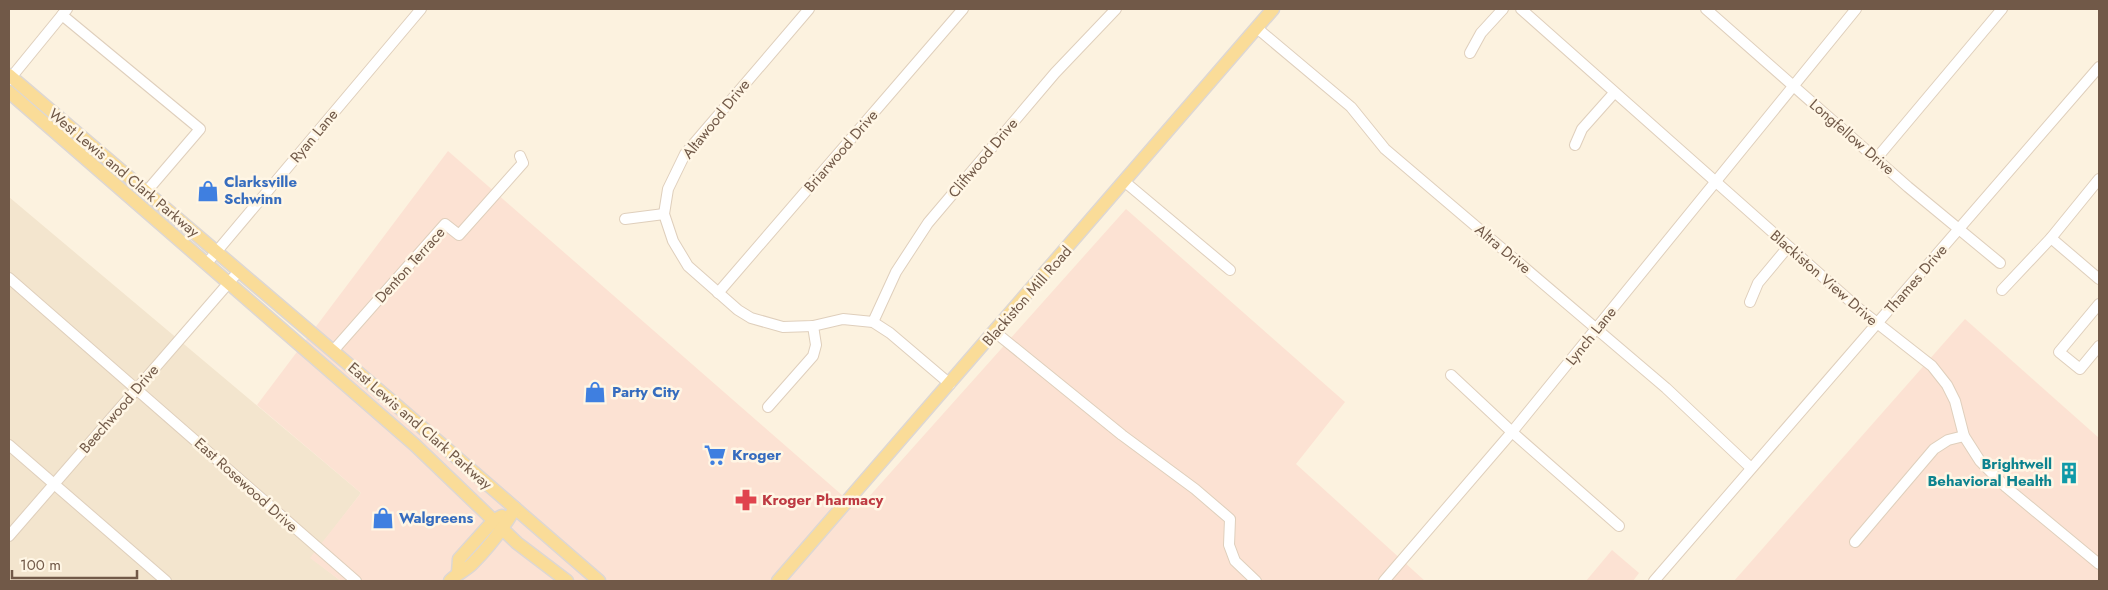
<svg xmlns="http://www.w3.org/2000/svg" width="2108" height="590" font-family="Jost,sans-serif">
	<style>
		.residential { fill: #f3e5ce }
		.commercial { fill: #fce2d3 }
		.lines { fill: none; stroke-linecap: round; stroke-linejoin: round }
		.minor-casing { stroke: #dfcfbc; stroke-width: 12 }
		.major-casing { stroke: #ddd7d3; stroke-width: 15 }
		.minor { stroke: #fff; stroke-width: 10 }
		.major { stroke: #fadc98; stroke-width: 12 }
		.labels { text-anchor: middle; dominant-baseline: central; stroke-width: 5; stroke-linejoin: round; paint-order: stroke }
		.street-label { font-size: 15px; fill: #715948; stroke: #fff6e5 }
		.shop-label { font-size: 15px; font-weight: bold; fill: #366cbe; stroke: #fff6e5; text-anchor: start }
		.culture-label { font-size: 15px; font-weight: bold; fill: #0d838f; stroke: #fff6e5; text-anchor: end }
		.health-label { font-size: 15px; font-weight: bold; fill: #be3a42; stroke: #fff6e5; text-anchor: start }
	</style>
	<rect width="100%" height="100%" fill="#fcf2df"/>
	<!-- residential -->
	<path class="residential" d="M9,197L361,493L311,558L341,581H9Z"/>
	<!-- commercial -->
	<g class="commercial">
		<path d="M448,151L858,509L1126,209L1345,402L1296,464L1425,581H341L310,558L361,493L257,405Z"/>
		<path d="M1965,319L2099,438V581H1734Z"/>
		<path d="M1612,550L1639,573L1633,581H1586Z"/>
	</g>
	<g class="lines">
		<!-- minor casing -->
		<g class="minor-casing">
			<g id="minor">
				<path d="M809,9L685,154L668,189L664,214L673,241L688,266L738,310L751,318L783,327L813,326L843,319L873,322L890,333L950,384"/>
				<path d="M1521,9L1858,308L1932,366L1947,385L1955,401L1964,436L1980,461L2006,487L2099,564"/>
				<path d="M1706,9L1908,187L2000,263"/>
				<path d="M62,15L200,129L146,192"/>
				<path d="M1258,29L1351,107L1385,149L1666,388L1751,468"/>
				<path d="M1470,53L1481,33L1503,9"/>
				<path d="M9,80L67,9"/>
				<path d="M1575,145L1582,129L1614,93"/>
				<path d="M1876,159L2002,9"/>
				<path d="M1125,182L1230,270"/>
				<path d="M625,219L664,214"/>
				<path d="M2051,238L2099,279"/>
				<path d="M207,263L421,9"/>
				<path d="M9,278L356,581"/>
				<path d="M2002,290L2051,238L2099,179"/>
				<path d="M718,293L963,9"/>
				<path d="M1750,302L1758,283L1788,247"/>
				<path d="M2099,304L2059,352L2080,369L2099,346"/>
				<path d="M873,322L896,272L928,223L1055,73L1116,9"/>
				<path d="M995,332L1122,435L1195,489L1230,519L1229,545L1235,561L1256,581"/>
				<path d="M333,351L445,224L459,235L523,163L520,156"/>
				<path d="M1451,375L1512,432L1619,526"/>
				<path d="M768,407L813,356L816,345L813,326"/>
				<path d="M9,445L166,581"/>
				<path d="M9,536L239,271"/>
				<path d="M1855,542L1934,449L1948,440L1964,436"/>
				<path d="M1384,581L1512,432L1856,9"/>
				<path d="M1654,581L2099,67"/>
			</g>
		</g>
		<!-- major casing -->
		<g class="major-casing">
			<g id="major">
				<path d="M9,75L395,404L599,581"/>
				<path d="M9,92L415,445L517,543L567,581"/>
				<path d="M458,573L459,559L494,520L502,516"/>
				<path d="M450,581C456,574 465,571 472,564C489,547 503,529 515,508"/>
				<path d="M778,581L1273,9"/>
			</g>
		</g>
		<!-- minor -->
		<use href="#minor" class="minor"/>
		<!-- major -->
		<use href="#major" class="major"/>
	</g>
	<!-- icons -->
	<defs>
		<g id="shop-bare" transform="scale(1.725)"><path d="M-5-2.5h2.3a2.7 3.5 0 0 1 5.4 0H5L5.5 6h-11ZM-1.5-2.5h3a1.5 2.3 0 0 0-3 0Z" fill="#3f7fe0" stroke="#fff6e5" stroke-width="2.5" paint-order="stroke"/></g>
		<g id="supermarket-bare" transform="scale(1.725)"><path d="M-6-5.5h2.5l.6 2H6L4.5 2H-2.5L-4.4-4H-6ZM-1.5 3.2a1.3 1.3 0 1 0 .1 0ZM3 3.2a1.3 1.3 0 1 0 .1 0Z" fill="#3f7fe0" stroke="#fff6e5" stroke-width="2.5" paint-order="stroke"/></g>
		<g id="building-bare" transform="scale(1.725)"><path d="M-4-6H4V6H1V3H-1V6H-4ZM-2.5-4.3h1.7v1.8h-1.7ZM.8-4.3h1.7v1.8H.8ZM-2.5-1h1.7V.8h-1.7ZM.8-1h1.7V.8H.8Z" fill="#0f9aa8" stroke="#fff6e5" stroke-width="2.5" paint-order="stroke"/></g>
		<g id="pharmacy-bare" transform="scale(1.725)"><path d="M-2-6h4v4h4v4h-4v4h-4v-4h-4v-4h4Z" fill="#e0444e" stroke="#fff6e5" stroke-width="2.5" paint-order="stroke"/></g>
	</defs>
	<g fill-rule="evenodd">
		<use href="#shop-bare" x="208" y="191"/>
		<use href="#shop-bare" x="595" y="392"/>
		<use href="#supermarket-bare" x="715" y="455"/>
		<use href="#building-bare" x="2069" y="473"/>
		<use href="#pharmacy-bare" x="746" y="500"/>
		<use href="#shop-bare" x="383" y="518"/>
	</g>
	<g class="labels">
		<!-- street labels -->
		<g class="street-label">
			<text transform="translate(716 119) rotate(-51)">Altawood Drive</text>
			<text transform="translate(314 136) rotate(-50)">Ryan Lane</text>
			<text transform="translate(1852 137) rotate(41)">Longfellow Drive</text>
			<text transform="translate(841 151) rotate(-49)">Briarwood Drive</text>
			<text transform="translate(983 158) rotate(-50)">Cliftwood Drive</text>
			<text transform="translate(124 173) rotate(40)">West Lewis and Clark Parkway</text>
			<text transform="translate(1503 249) rotate(40)">Altra Drive</text>
			<text transform="translate(410 265) rotate(-48)">Denton Terrace</text>
			<text transform="translate(1824 278) rotate(41)">Blackiston View Drive</text>
			<text transform="translate(1916 279) rotate(-49)">Thames Drive</text>
			<text transform="translate(1027 296) rotate(-49)">Blackiston Mill Road</text>
			<text transform="translate(1591 336) rotate(-51)">Lynch Lane</text>
			<text transform="translate(119 409) rotate(-49)">Beechwood Drive</text>
			<text transform="translate(420 426) rotate(41)">East Lewis and Clark Parkway</text>
			<text transform="translate(246 485) rotate(42)">East Rosewood Drive</text>
		</g>
		<!-- shop labels -->
		<g class="shop-label">
			<text x="224" y="182">Clarksville<tspan x="224" dy="17">Schwinn</tspan></text>
			<text x="612" y="392">Party City</text>
			<text x="732" y="455">Kroger</text>
			<text x="399" y="518">Walgreens</text>
		</g>
		<!-- culture labels -->
		<g class="culture-label">
			<text x="2052" y="464">Brightwell<tspan x="2052" dy="17">Behavioral Health</tspan></text>
		</g>
		<!-- health labels -->
		<g class="health-label">
			<text x="762" y="500">Kroger Pharmacy</text>
		</g>
	</g>
	<!-- border -->
	<rect width="2108" height="590" fill="none" stroke="#715948" stroke-width="20"/>
	<!-- scale -->
	<path d="M12 570v8h125v-8" fill="none" stroke="#715948" stroke-width="2.5"/>
	<text x="20" y="570" font-size="15" fill="#715948" stroke="#fff6e5" stroke-width="4" paint-order="stroke">100 m</text>
</svg>
